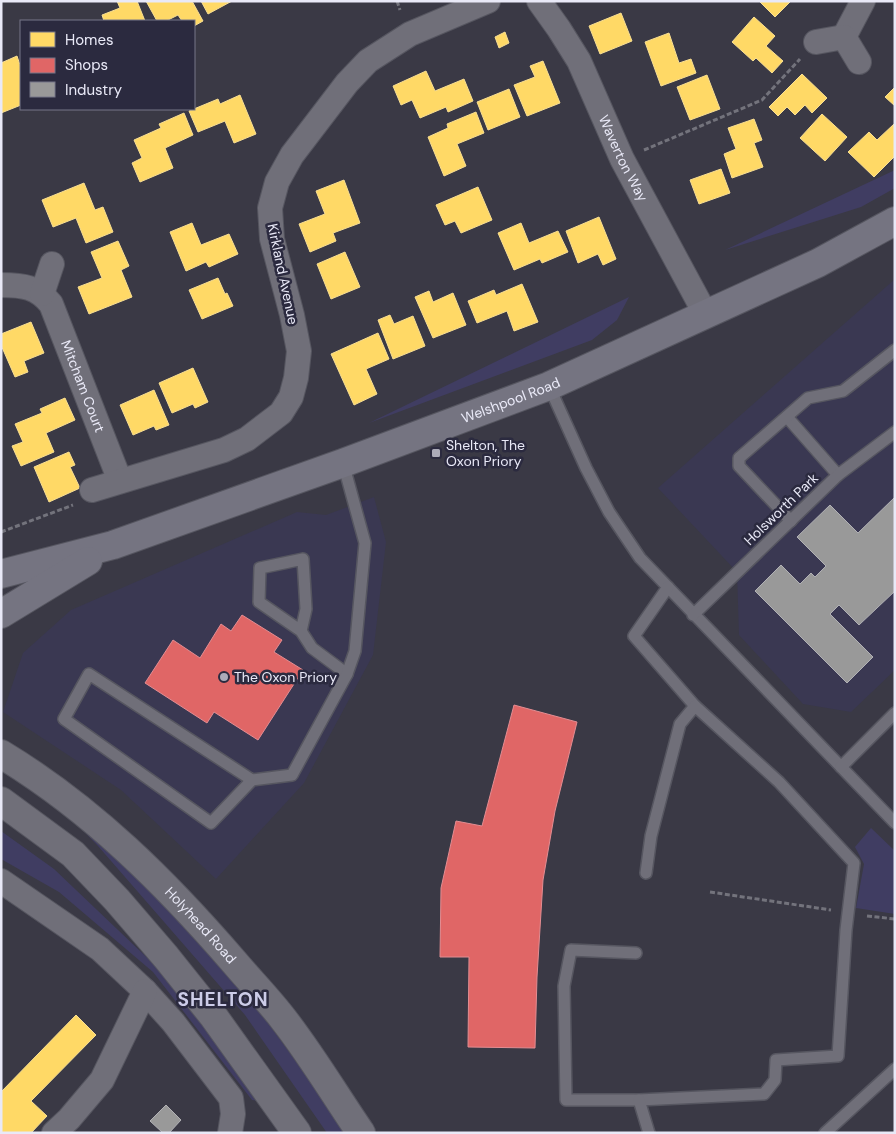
<svg xmlns="http://www.w3.org/2000/svg" width="896" height="1134" font-family="'DM Sans',sans-serif">
	<style>
		.built { fill: #3a3852 }
		.green { fill: #403d62 }
		.homes { fill: #ffd966; stroke: #f8de92 }
		.shops { fill: #e06666; stroke: #e38d92 }
		.industry { fill: #999; stroke: #b1b1b5 }
		.lines { fill: none; stroke-linecap: round; stroke-linejoin: round }
		.service-casing { stroke: #565660; stroke-width: 14 }
		.minor-casing { stroke: #565660; stroke-width: 26 }
		.secondary-casing { stroke: #565660; stroke-width: 30 }
		.primary-casing { stroke: #565660; stroke-width: 30 }
		.path { stroke: #73737c; stroke-width: 3; stroke-dasharray: 5 2.5; stroke-linecap: butt }
		.service { stroke: #706f79; stroke-width: 11 }
		.minor { stroke: #706f79; stroke-width: 24 }
		.secondary { stroke: #706f79; stroke-width: 28 }
		.primary { stroke: #757481; stroke-width: 28 }
		.poi-dot { fill: #acabb9; stroke: #2b2a3f; stroke-width: 2 }
		.labels { text-anchor: middle; dominant-baseline: central; stroke-width: 5; stroke-linejoin: round; paint-order: stroke }
		.street-label { font-size: 14px; fill: #e9e9f7; stroke: #2b2a3f }
		.poi-label { font-size: 14px; fill: #e9e9f7; stroke: #2b2a3f; text-anchor: start }
		.district-label { font-size: 19px; font-weight: bold; letter-spacing: 1px; fill: #cccce8; stroke: #2b2a3f }
	</style>
	<rect width="100%" height="100%" fill="#3a3945"/>
	<!-- built -->
	<g class="built">
		<path d="M895,279V670L851,712L803,704L739,635L737,572L658,488Z"/>
		<path d="M374,497L386,542L373,655L304,783L216,879L121,790L3,712L23,653L71,610L297,512L326,515Z"/>
	</g>
	<!-- green -->
	<g class="green">
		<path d="M895,170V188L861,207L725,250Z"/>
		<path d="M629,297L617,320L592,340L369,423Z"/>
		<path d="M67,814L124,858L244,990L348,1133H327L245,1015L98,846Z"/>
		<path d="M871,828L895,851V914L856,908L864,864L855,847Z"/>
		<path d="M1,831L54,869L160,970L268,1102L252,1100L153,972L59,892L1,859Z"/>
	</g>
	<!-- homes -->
	<g class="homes">
		<path d="M117,1H137L145,21H104L102,15L120,8Z"/>
		<path d="M146,1H192L203,21L194,26V21H182L178,15L166,21H157Z"/>
		<path d="M201,1H232L208,14Z"/>
		<path d="M759,1H791L775,17Z"/>
		<path d="M621,13L632,41L600,54L589,26Z"/>
		<path d="M754,17L775,36L766,46L783,61L772,73L756,58L753,61L732,42Z"/>
		<path d="M505,32L509,43L499,48L495,37Z"/>
		<path d="M669,33L679,63L691,59L696,73L661,86L645,42Z"/>
		<path d="M17,56L21,68V105L1,113V63Z"/>
		<path d="M543,61L560,103L527,116L514,85L535,77L530,66Z"/>
		<path d="M426,71L435,91L464,79L473,101L448,112L446,107L420,118L412,100L401,105L393,86Z"/>
		<path d="M802,74L827,98L812,113L805,105L795,115L787,107L778,116L769,107Z"/>
		<path d="M707,75L720,109L690,120L677,87Z"/>
		<path d="M895,87V106L885,97Z"/>
		<path d="M509,89L520,117L488,130L477,102Z"/>
		<path d="M240,95L256,134L234,143L225,121L198,132L189,111L218,99L220,104Z"/>
		<path d="M476,112L484,133L457,144L466,166L444,176L428,137L448,128L447,124Z"/>
		<path d="M184,113L193,135L165,148L173,168L140,182L132,163L142,158L134,140L161,128L159,124Z"/>
		<path d="M822,114L847,137L825,161L800,138Z"/>
		<path d="M754,119L762,140L754,143L763,167L732,178L724,154L736,149L728,128Z"/>
		<path d="M894,124L895,156L874,177L848,152L869,132L877,140Z"/>
		<path d="M721,169L730,193L699,204L690,180Z"/>
		<path d="M344,180L360,223L333,233L336,241L310,252L299,224L325,214L316,191Z"/>
		<path d="M84,183L95,210L103,207L113,232L86,243L76,218L53,227L42,200Z"/>
		<path d="M478,187L492,220L461,233L455,221L445,225L436,205Z"/>
		<path d="M599,217L616,259L603,265L598,254L578,263L566,231Z"/>
		<path d="M192,223L201,245L229,234L238,254L209,267L206,262L186,271L170,232Z"/>
		<path d="M521,223L529,243L558,231L568,252L542,263L540,259L514,270L498,233Z"/>
		<path d="M118,241L129,266L121,270L132,297L89,314L78,287L102,278L91,252Z"/>
		<path d="M345,252L360,287L331,299L317,264Z"/>
		<path d="M218,278L225,294L227,293L233,306L202,319L189,290Z"/>
		<path d="M522,284L538,322L514,331L507,311L477,323L468,301L494,290L496,295Z"/>
		<path d="M429,291L433,302L453,293L466,325L433,338L415,297Z"/>
		<path d="M390,315L394,324L413,316L425,346L393,359L378,320Z"/>
		<path d="M31,322L44,353L24,361L28,372L15,377L1,345V334Z"/>
		<path d="M378,333L389,359L366,369L377,394L354,405L331,354Z"/>
		<path d="M193,368L208,402L195,408L193,404L172,413L159,383Z"/>
		<path d="M154,390L169,425L156,430L154,426L133,435L120,405Z"/>
		<path d="M65,398L75,420L46,433L54,452L21,466L12,446L23,442L15,424L42,413L40,409Z"/>
		<path d="M69,452L75,465L70,467L80,488L49,502L34,467Z"/>
		<path d="M76,1015L96,1035L31,1101L47,1116L31,1133H1V1092Z"/>
	</g>
	<!-- shops -->
	<g class="shops">
		<path d="M242,615L282,640L274,652L303,670L258,740L214,712L207,723L145,683L173,640L200,658L221,624L231,631Z"/>
		<path d="M514,705L577,722L555,811L543,880L537,977L535,1048L468,1047L469,957H440L441,888L456,821L482,826Z"/>
	</g>
	<!-- industry -->
	<g class="industry">
		<path d="M895,497V591L859,625L839,605L830,614L873,657L847,683L755,591L781,565L800,584L811,573L815,577L826,566L797,537L830,505L858,533Z"/>
		<path d="M166,1105L181,1120L169,1133H163L150,1121Z"/>
	</g>
	<g class="lines">
		<!-- service casing -->
		<g class="service-casing">
			<g id="service">
				<path d="M549,386L586,468L609,512L640,558L895,823"/>
				<path d="M787,417L838,475"/>
				<path d="M791,521L739,466V458L808,398L843,391L895,350"/>
				<path d="M668,587L634,636L695,706"/>
				<path d="M693,615L838,475L895,432"/>
				<path d="M301,631L306,609L303,559L260,568L259,602L301,631L312,648L347,674"/>
				<path d="M841,767L895,713"/>
				<path d="M252,780L89,674L64,719L211,823L252,780L292,775L347,674L355,651L365,543L343,463"/>
				<path d="M636,953L571,950L564,986L566,1100H639L764,1094L775,1080L776,1060L838,1056L846,930L854,863L779,782L695,706L680,724L651,836L646,873"/>
				<path d="M639,1100L649,1133"/>
				<path d="M825,1133L895,1069"/>
			</g>
		</g>
		<!-- minor casing -->
		<g class="minor-casing">
			<g id="minor">
				<path id="s1" d="M539,1L559,29L579,61L622,159L706,315"/>
				<path d="M844,37L863,1"/>
				<path d="M816,42L844,37L859,62"/>
				<path id="s2" d="M1,285C24,285 37,287 51,304L120,481"/>
				<path d="M42,294L52,264"/>
				<path d="M92,490L224,450L247,439L281,413L291,397L296,378L299,351L292,315L272,239L270,208L277,182L292,155L347,83L368,61L410,34L488,1"/>
				<path d="M1,881L100,949L145,991L173,1022L231,1098L233,1114L230,1133"/>
				<path d="M54,1133L69,1119L102,1080L145,991"/>
			</g>
		</g>
		<!-- secondary casing -->
		<g class="secondary-casing">
			<g id="secondary">
				<path id="s3" d="M1,754C92,809 166,883 235,963C251,982 269,1000 284,1020C312,1056 335,1095 361,1133"/>
				<path d="M1,801L73,854L117,900L166,957L214,1017L297,1133"/>
			</g>
		</g>
		<!-- primary casing -->
		<g class="primary-casing">
			<g id="primary">
				<path id="s4" d="M1,574L113,545L343,463L549,386L818,263L895,221"/>
				<path d="M1,614L88,561"/>
			</g>
		</g>
		<!-- path -->
		<g class="path">
			<path d="M397,1L400,10"/>
			<path d="M644,150L762,100L800,59"/>
			<path d="M1,532L73,505"/>
			<path d="M710,892L831,910"/>
			<path d="M867,916L895,919"/>
		</g>
		<!-- service -->
		<use href="#service" class="service"/>
		<!-- minor -->
		<use href="#minor" class="minor"/>
		<!-- secondary -->
		<use href="#secondary" class="secondary"/>
		<!-- primary -->
		<use href="#primary" class="primary"/>
	</g>
	<!-- markers -->
	<g class="poi-dot">
		<rect x="431" y="448" width="10" height="10" rx="2.5"/>
		<circle cx="224" cy="677" r="5"/>
	</g>
	<g class="labels">
		<!-- street labels -->
		<g class="street-label">
			<text stroke="none"><textPath href="#s1" startOffset="179">Waverton Way</textPath></text>
			<text transform="translate(283 274) rotate(78)">Kirkland Avenue</text>
			<text stroke="none"><textPath href="#s2" startOffset="144">Mitcham Court</textPath></text>
			<text stroke="none"><textPath href="#s4" startOffset="539">Welshpool Road</textPath></text>
			<text transform="translate(781 509) rotate(-44)">Holsworth Park</text>
			<text stroke="none"><textPath href="#s3" startOffset="264">Holyhead Road</textPath></text>
		</g>
		<!-- poi labels -->
		<g class="poi-label">
			<text x="446" y="445">Shelton, The<tspan x="446" dy="16">Oxon Priory</tspan></text>
			<text x="234" y="677">The Oxon Priory</text>
		</g>
		<!-- district labels -->
		<g class="district-label">
			<text x="223" y="999">SHELTON</text>
		</g>
	</g>
	<!-- border -->
	<rect width="896" height="1134" fill="none" stroke="#e9e9f7" stroke-width="5"/>
	<!-- legend -->
	<rect x="20" y="20" width="175" height="90" fill="#2b2a3f" stroke="#777689"/>
	<rect x="30" y="32" width="25" height="15" fill="#ffd966" stroke="#777689"/>
	<text x="65" y="45" font-size="15" fill="#e9e9f7">Homes</text>
	<rect x="30" y="58" width="25" height="15" fill="#e06666" stroke="#777689"/>
	<text x="65" y="70" font-size="15" fill="#e9e9f7">Shops</text>
	<rect x="30" y="82" width="25" height="15" fill="#999999" stroke="#777689"/>
	<text x="65" y="95" font-size="15" fill="#e9e9f7">Industry</text>
</svg>
